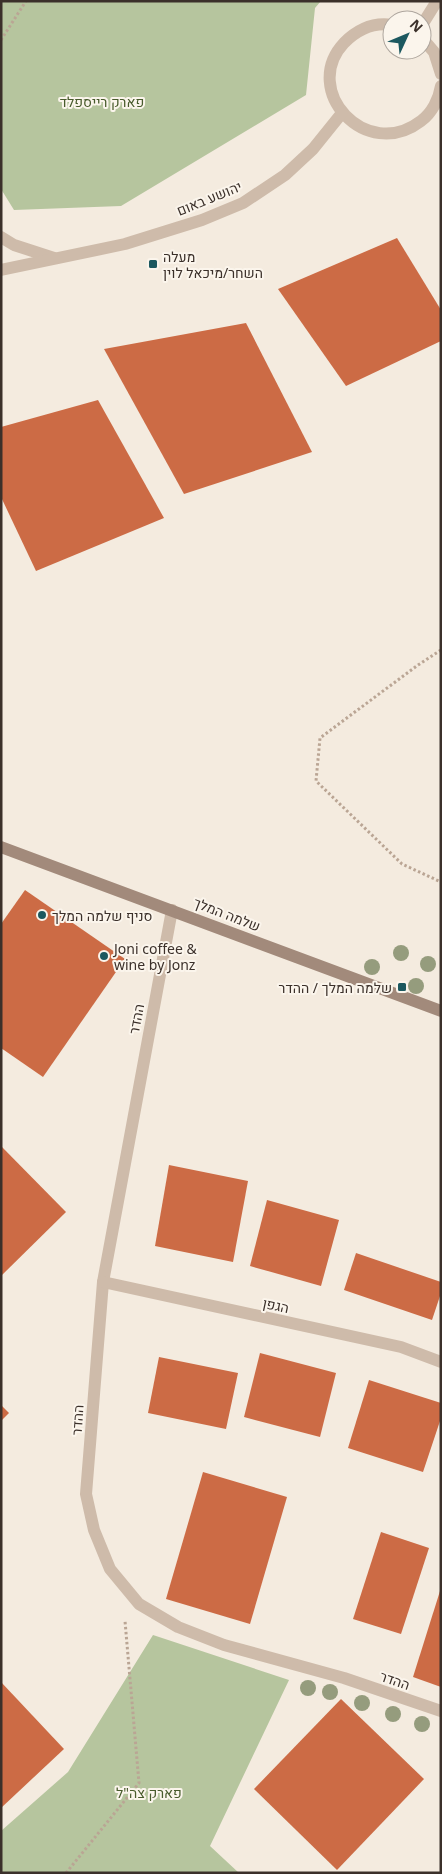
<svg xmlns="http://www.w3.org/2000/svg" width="442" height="1874" font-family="'Noto Sans',Heebo,sans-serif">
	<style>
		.green { fill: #b6c59e }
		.building { fill: #cc6b45 }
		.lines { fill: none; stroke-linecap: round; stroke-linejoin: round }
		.path { stroke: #baa594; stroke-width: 3; stroke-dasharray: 2.5 2.5; stroke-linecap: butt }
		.street { stroke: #cebbaa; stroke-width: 12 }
		.secondary { stroke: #a28a7b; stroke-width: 12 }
		.tree { fill: #959c7d }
		.poi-dot { fill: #1c585f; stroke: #fbf5ec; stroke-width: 2 }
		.labels { text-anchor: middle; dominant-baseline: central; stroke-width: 4; stroke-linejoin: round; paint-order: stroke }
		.park-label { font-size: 14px; fill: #485b2c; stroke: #fbf5ec }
		.street-label { font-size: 14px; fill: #3b302a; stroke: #fbf5ec }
		.poi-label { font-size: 14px; fill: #3b302a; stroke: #fbf5ec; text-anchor: start }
	</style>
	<rect width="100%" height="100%" fill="#f4ebdf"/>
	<!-- green -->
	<g class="green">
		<path d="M1,1H321L315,8L306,95L121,206L14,210L1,189Z"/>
		<path d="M153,1635L289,1680L210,1846L239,1873H1V1831L68,1772Z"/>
	</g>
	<!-- building -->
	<g class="building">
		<path d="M397,238L441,310V341L346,386L278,289Z"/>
		<path d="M246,323L312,452L184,494L104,349Z"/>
		<path d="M98,400L164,518L36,571L1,497V427Z"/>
		<path d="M25,890L125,959L43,1077L1,1048V924Z"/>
		<path d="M1,1146L66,1212L1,1276Z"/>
		<path d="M169,1165L248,1181L233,1262L155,1246Z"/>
		<path d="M267,1200L339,1220L321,1286L250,1266Z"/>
		<path d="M356,1253L441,1282V1293L432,1320L344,1290Z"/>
		<path d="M260,1353L336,1373L320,1437L244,1417Z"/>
		<path d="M159,1357L238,1373L226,1429L148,1413Z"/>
		<path d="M369,1380L441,1403V1418L423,1472L348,1448Z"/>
		<path d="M1,1405L9,1413L1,1421Z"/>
		<path d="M203,1472L287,1497L250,1624L166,1599Z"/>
		<path d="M381,1532L429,1548L401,1634L353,1619Z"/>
		<path d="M440,1591H441V1687L413,1677Z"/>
		<path d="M1,1682L64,1749L1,1808Z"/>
		<path d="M341,1699L424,1779L337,1870L254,1789Z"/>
	</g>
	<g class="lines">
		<!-- path -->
		<g class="path">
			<path d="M1,40L26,1"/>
			<path d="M441,650L418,665L320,738L316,781L402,864L441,882"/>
			<path d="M66,1873L139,1783L125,1621"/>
		</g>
		<!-- street -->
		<g class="street">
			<path d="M392,25C373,22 357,30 344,43C300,90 366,163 421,121C432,113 439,99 441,86"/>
			<path d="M422,25L437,1"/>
			<path d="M422,38L434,52L441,74"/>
			<path d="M1,237L14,245L54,258"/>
			<path d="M1,270L125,244L202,220L243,203L285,175L313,149L342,113"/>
			<path d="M172,910L103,1282L86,1494L94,1530L110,1569L139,1604L178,1627L224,1645L344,1678L441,1711"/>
			<path d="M103,1282L401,1347L441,1362"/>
		</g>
		<!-- secondary -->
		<path class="secondary" d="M1,847L441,1011"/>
	</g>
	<!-- trees -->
	<g class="tree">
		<circle cx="401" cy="953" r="8"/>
		<circle cx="428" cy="964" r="8"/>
		<circle cx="372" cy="967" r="8"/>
		<circle cx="416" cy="986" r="8"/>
		<circle cx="308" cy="1688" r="8"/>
		<circle cx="330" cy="1692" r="8"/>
		<circle cx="362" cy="1703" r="8"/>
		<circle cx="393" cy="1714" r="8"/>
		<circle cx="422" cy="1724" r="8"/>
	</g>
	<!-- markers -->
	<g class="poi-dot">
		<rect x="148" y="259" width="10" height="10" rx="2.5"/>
		<circle cx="42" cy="915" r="5"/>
		<circle cx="104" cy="956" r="5"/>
		<rect x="397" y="982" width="10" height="10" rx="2.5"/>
	</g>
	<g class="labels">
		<!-- park labels -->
		<g class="park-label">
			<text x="102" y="101">פארק רייספלד</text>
			<text x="149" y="1792">פארק צה"ל</text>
		</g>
		<!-- street labels -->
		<g class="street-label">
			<text transform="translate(209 198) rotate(-22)">יהושע באום</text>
			<text transform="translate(227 914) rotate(21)">שלמה המלך</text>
			<text transform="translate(136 1019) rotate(-79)">ההדר</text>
			<text transform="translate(276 1305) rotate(12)">הגפן</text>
			<text transform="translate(77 1420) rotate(-86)">ההדר</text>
			<text transform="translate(395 1680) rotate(19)">ההדר</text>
		</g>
		<!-- poi labels -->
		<g class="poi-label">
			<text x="163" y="256">מעלה<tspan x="163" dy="16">השחר/מיכאל לוין</tspan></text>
			<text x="52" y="915">סניף שלמה המלך</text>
			<text x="114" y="948">Joni coffee &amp;<tspan x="114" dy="16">wine by Jonz</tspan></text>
			<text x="392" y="987" text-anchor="end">שלמה המלך / ההדר</text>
		</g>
	</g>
	<!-- border -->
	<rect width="442" height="1874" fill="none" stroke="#3b302a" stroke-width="5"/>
	<!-- north arrow -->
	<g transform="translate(407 35) rotate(46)"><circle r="24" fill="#fbf5ec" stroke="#aea69e"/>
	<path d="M0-4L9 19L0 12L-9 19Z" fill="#1c585f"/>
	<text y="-8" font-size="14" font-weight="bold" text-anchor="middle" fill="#3b302a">N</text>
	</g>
</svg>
